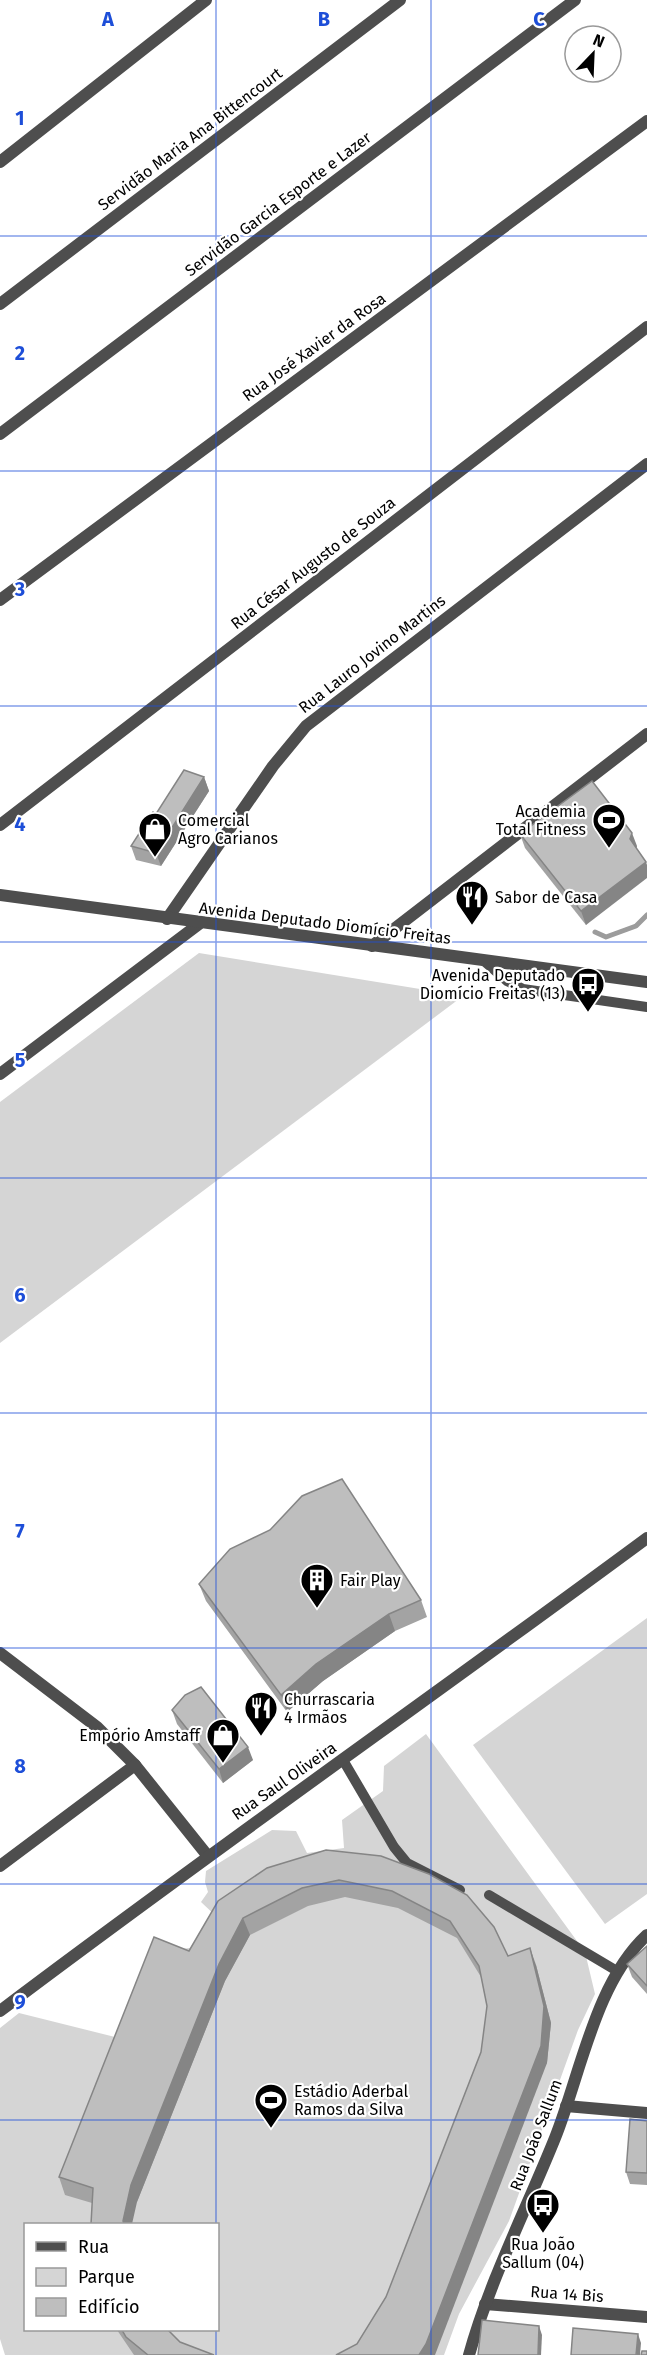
<svg xmlns="http://www.w3.org/2000/svg" width="647" height="2355" font-family="'Fira Sans',sans-serif">
	<style>
		.green { fill: #d5d5d5; fill-rule: evenodd }
		.lines { fill: none; stroke-linecap: round; stroke-linejoin: round }
		.stream { stroke: #9c9c9c; stroke-width: 5 }
		.service { stroke: #4e4e4e; stroke-width: 10 }
		.minor { stroke: #4e4e4e; stroke-width: 12 }
		.tertiary { stroke: #4e4e4e; stroke-width: 12 }
		.wall { fill: #a3a3a3 }
		.shaded-wall { fill: #858585 }
		.building { fill: #bebebe; stroke: #858585; stroke-width: 1.5 }
		.grid { fill: none; stroke: #1d4ed8; stroke-width: 1.5; stroke-opacity: 0.55 }
		.labels { text-anchor: middle; dominant-baseline: central; stroke-width: 4.5; stroke-linejoin: round; paint-order: stroke }
		.street-label { font-size: 16px; fill: #000; stroke: #fff }
		.poi-label { font-size: 16px; fill: #000; stroke: #fff; text-anchor: start }
		.grid-label { font-size: 20px; text-anchor: middle; font-weight: bold; fill: #1d4ed8; stroke: #fff; stroke-width: 4.5; stroke-linejoin: round; paint-order: stroke }
	</style>
	<rect width="100%" height="100%" fill="#fff"/>
	<!-- green -->
	<g class="green">
		<path d="M199,953L463,996L0,1343V1102Z"/>
		<path d="M647,1618V1894L605,1924L473,1745Z"/>
		<path d="M426,1734L585,1952L595,1994L578,2030L509,2221L459,2314L444,2355H5L0,2339V2028L19,2013L115,2037L153,1953L203,1946L219,1919L201,1902L208,1892L205,1882L206,1871L272,1830L296,1831L307,1853L344,1848L342,1820L383,1791L384,1766ZM26,2224H218V2330H26Z"/>
	</g>
	<g class="lines">
		<!-- stream -->
		<path class="stream" d="M595,932L606,937L636,926L647,915"/>
		<!-- service -->
		<g class="service">
			<path d="M484,961L507,981L523,989L647,1007"/>
			<path d="M343,1760L394,1847L407,1863L460,1890"/>
			<path d="M489,1895L617,1971"/>
		</g>
		<!-- minor -->
		<g class="minor">
			<path d="M0,162L206,0"/>
			<path d="M0,304L400,0"/>
			<path d="M0,434L575,0"/>
			<path d="M0,600L647,121"/>
			<path d="M0,825L647,327"/>
			<path d="M167,919L273,766L306,726L647,464"/>
			<path d="M372,946L647,734"/>
			<path d="M0,1074L199,924"/>
			<path d="M0,1653L97,1727L135,1765L207,1855"/>
			<path d="M0,1866L135,1765"/>
			<path d="M566,2106L647,2113"/>
			<path d="M485,2304L647,2317"/>
		</g>
		<!-- tertiary -->
		<g class="tertiary">
			<path d="M0,895L647,982"/>
			<path d="M0,2011C213,1850 432,1697 647,1538"/>
			<path d="M469,2355C490,2280 526,2210 555,2138C581,2073 595,1983 647,1935"/>
		</g>
	</g>
	<!-- wall -->
	<g class="wall">
		<path d="M204,777L209,791L161,866L136,860L131,846L156,814Z"/>
		<path d="M520,834L637,846L586,925L525,848Z"/>
		<path d="M199,1584L421,1600L427,1617L395,1631L323,1681L287,1712L206,1601Z"/>
		<path d="M172,1710L253,1760L223,1783L177,1724Z"/>
		<path d="M381,1856L508,1956L536,1965L551,2023L547,2063L357,2344L386,2297L481,2052L487,2006L481,1977L457,1938L398,1908L345,1897L308,1906L250,1935L225,1981L137,2202L92,2203L65,2195L59,2177L218,1901Z"/>
		<path d="M647,1946V1994L632,1977L627,1964Z"/>
		<path d="M647,2121V2185L630,2184L626,2172Z"/>
		<path d="M117,2330H168L180,2342L214,2355H134Z"/>
	</g>
	<!-- shaded-wall -->
	<g class="shaded-wall">
		<path d="M204,777L209,791L161,866L156,853Z"/>
		<path d="M632,833L637,846L635,852L630,839Z"/>
		<path d="M646,862L647,865V878L586,925L581,911Z"/>
		<path d="M389,1614L395,1631L323,1681L287,1712L281,1695L316,1664Z"/>
		<path d="M248,1747L253,1760L223,1783L219,1769Z"/>
		<path d="M243,1918L250,1935L225,1981L137,2202L132,2224H124L123,2221L131,2185L219,1964Z"/>
		<path d="M530,1948L536,1965L551,2023L547,2063L435,2355H419Z"/>
		<path d="M539,2326L542,2335L541,2355H538Z"/>
		<path d="M638,2334L641,2343L640,2355H636Z"/>
	</g>
	<!-- building -->
	<g class="building">
		<path d="M184,770L204,777L156,853L131,846L153,812L156,814Z"/>
		<path d="M592,781L632,833L630,839L646,862L581,911L520,834Z"/>
		<path d="M342,1479L421,1600L389,1614L316,1664L281,1695L199,1584L230,1549L270,1530L302,1496Z"/>
		<path d="M201,1687L248,1747L219,1769L172,1710L185,1695Z"/>
		<path d="M326,1850L381,1856L429,1874L467,1895L494,1927L508,1956L530,1948L544,2006L541,2046L426,2344L419,2355H336L357,2344L386,2297L481,2052L487,2006L479,1966L450,1921L392,1891L339,1880L302,1888L243,1918L219,1964L131,2185L123,2221L124,2224H91L93,2188L59,2177L154,1937L189,1951L218,1901L267,1868Z"/>
		<path d="M647,1946V1986L627,1964Z"/>
		<path d="M630,2119L647,2121V2173L626,2172Z"/>
		<path d="M482,2320L539,2326L538,2355H478Z"/>
		<path d="M573,2328L638,2334L636,2355H571Z"/>
		<path d="M122,2330H168L180,2342L214,2355H148L126,2337Z"/>
		<path d="M642,2351H647V2355H641Z"/>
	</g>
	<!-- grid -->
	<path class="grid" d="M216,0V2224M431,0V2355M0,236H647M0,471H647M0,706H647M0,942H647M0,1178H647M0,1413H647M0,1648H647M0,1884H647M0,2120H647M216,2330V2355"/>
	<!-- icons -->
	<defs>
		<g id="stadium-pin" transform="scale(1.725)"><path d="M0 17L-7.5 6A9.5 9.5 0 1 1 7.5 6Z" fill="#000" stroke="#fff"/><path d="M0-5a6.5 5 0 1 0 0 10a6.5 5 0 1 0 0-10ZM-3.5-1.8h7v3.6h-7Z" fill="#fff"/></g>
		<g id="shop-pin" transform="scale(1.725)"><path d="M0 17L-7.5 6A9.5 9.5 0 1 1 7.5 6Z" fill="#000" stroke="#fff"/><path d="M-5-2.5h2.3a2.7 3.5 0 0 1 5.4 0H5L5.5 6h-11ZM-1.5-2.5h3a1.5 2.3 0 0 0-3 0Z" fill="#fff"/></g>
		<g id="restaurant-pin" transform="scale(1.725)"><path d="M0 17L-7.5 6A9.5 9.5 0 1 1 7.5 6Z" fill="#000" stroke="#fff"/><path d="M-5-6h1v4h1v-4h1v4h1v-4h1v5L-1.5 .5V6h-2V.5L-5-1ZM5-6V6H3V1.5H1.5Q1.5-4 5-6Z" fill="#fff"/></g>
		<g id="bus-pin" transform="scale(1.725)"><path d="M0 17L-7.5 6A9.5 9.5 0 1 1 7.5 6Z" fill="#000" stroke="#fff"/><path d="M-5-6H5V4H4V6H2V4H-2V6H-4V4H-5ZM-3.5-4V0h7V-4ZM-3.5 1.2v1.5H-2V1.2ZM2 1.2v1.5H3.5V1.2Z" fill="#fff"/></g>
		<g id="building-pin" transform="scale(1.725)"><path d="M0 17L-7.5 6A9.5 9.5 0 1 1 7.5 6Z" fill="#000" stroke="#fff"/><path d="M-4-6H4V6H1V3H-1V6H-4ZM-2.5-4.3h1.7v1.8h-1.7ZM.8-4.3h1.7v1.8H.8ZM-2.5-1h1.7V.8h-1.7ZM.8-1h1.7V.8H.8Z" fill="#fff"/></g>
	</defs>
	<g fill-rule="evenodd">
		<use href="#stadium-pin" x="609" y="820"/>
		<use href="#shop-pin" x="155" y="829"/>
		<use href="#restaurant-pin" x="472" y="897"/>
		<use href="#bus-pin" x="588" y="984"/>
		<use href="#building-pin" x="317" y="1580"/>
		<use href="#restaurant-pin" x="261" y="1708"/>
		<use href="#shop-pin" x="223" y="1735"/>
		<use href="#stadium-pin" x="271" y="2100"/>
		<use href="#bus-pin" x="543" y="2205"/>
	</g>
	<g class="labels">
		<!-- street labels -->
		<g class="street-label">
			<text transform="translate(190 139) rotate(-37)">Servidão Maria Ana Bittencourt</text>
			<text transform="translate(278 204) rotate(-37)">Servidão Garcia Esporte e Lazer</text>
			<text transform="translate(314 347) rotate(-36)">Rua José Xavier da Rosa</text>
			<text transform="translate(313 563) rotate(-38)">Rua César Augusto de Souza</text>
			<text transform="translate(372 654) rotate(-38)">Rua Lauro Jovino Martins</text>
			<text transform="translate(325 923) rotate(7)">Avenida Deputado Diomício Freitas</text>
			<text transform="translate(284 1781) rotate(-35)">Rua Saul Oliveira</text>
			<text transform="translate(536 2135) rotate(-69)">Rua João Sallum</text>
			<text transform="translate(567 2294) rotate(4)">Rua 14 Bis</text>
		</g>
		<!-- poi labels -->
		<g class="poi-label">
			<text x="586" y="811" text-anchor="end">Academia<tspan x="586" dy="18">Total Fitness</tspan></text>
			<text x="178" y="820">Comercial<tspan x="178" dy="18">Agro Carianos</tspan></text>
			<text x="495" y="897">Sabor de Casa</text>
			<text x="565" y="975" text-anchor="end">Avenida Deputado<tspan x="565" dy="18">Diomício Freitas (13)</tspan></text>
			<text x="340" y="1580">Fair Play</text>
			<text x="284" y="1699">Churrascaria<tspan x="284" dy="18">4 Irmãos</tspan></text>
			<text x="200" y="1735" text-anchor="end">Empório Amstaff</text>
			<text x="294" y="2091">Estádio Aderbal<tspan x="294" dy="18">Ramos da Silva</tspan></text>
			<text x="543" y="2244" text-anchor="middle">Rua João<tspan x="543" dy="18">Sallum (04)</tspan></text>
		</g>
	</g>
	<g class="grid-label">
		<text x="108" y="26">A</text>
		<text x="324" y="26">B</text>
		<text x="539" y="26">C</text>
		<text x="20" y="125">1</text>
		<text x="20" y="360">2</text>
		<text x="20" y="596">3</text>
		<text x="20" y="831">4</text>
		<text x="20" y="1067">5</text>
		<text x="20" y="1302">6</text>
		<text x="20" y="1538">7</text>
		<text x="20" y="1773">8</text>
		<text x="20" y="2009">9</text>
	</g>
	<!-- legend -->
	<rect x="24" y="2223" width="195" height="108" fill="#ffffff" stroke="#999999" stroke-width="1.5"/>
	<rect x="36" y="2242" width="30" height="9" fill="#4e4e4e" stroke="#999999" stroke-width="1.5"/>
	<text x="78" y="2253" font-size="18" fill="#000000">Rua</text>
	<rect x="36" y="2268" width="30" height="18" fill="#d5d5d5" stroke="#999999" stroke-width="1.5"/>
	<text x="78" y="2283" font-size="18" fill="#000000">Parque</text>
	<rect x="36" y="2298" width="30" height="18" fill="#bebebe" stroke="#999999" stroke-width="1.5"/>
	<text x="78" y="2313" font-size="18" fill="#000000">Edifício</text>
	<!-- north arrow -->
	<g transform="translate(593 54) rotate(23)"><circle r="28" fill="#ffffff" stroke="#999999" stroke-width="1.5"/>
	<path d="M0-4.5L10 22L0 15L-10 22Z" fill="#000000"/>
	<text y="-9" font-size="16" font-weight="bold" text-anchor="middle" fill="#000000">N</text>
	</g>
</svg>
